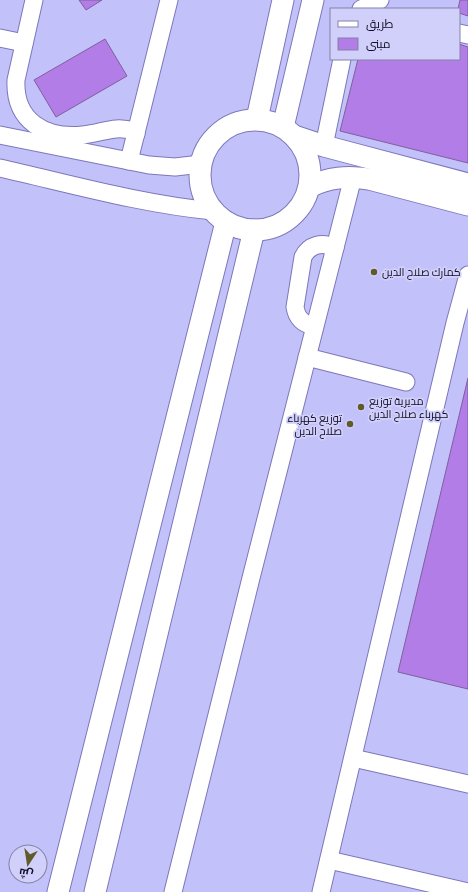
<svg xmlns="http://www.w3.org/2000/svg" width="468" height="892" font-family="Bitter,Cairo,serif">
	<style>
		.building { fill: #b27de7; stroke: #7e609d }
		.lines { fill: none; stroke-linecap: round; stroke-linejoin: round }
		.minor-casing { stroke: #7c78b9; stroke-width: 19 }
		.major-casing { stroke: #7c78b9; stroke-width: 23 }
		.minor { stroke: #fff; stroke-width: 17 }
		.major { stroke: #fff; stroke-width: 21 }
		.poi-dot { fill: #5f5c29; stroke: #d1d0fb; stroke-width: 1.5 }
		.labels { text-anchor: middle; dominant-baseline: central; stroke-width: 3.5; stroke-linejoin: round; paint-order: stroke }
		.poi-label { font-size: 11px; fill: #0f0c24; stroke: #d1d0fb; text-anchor: start }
	</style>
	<rect width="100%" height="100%" fill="#c3c1f9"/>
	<!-- building -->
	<g class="building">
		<path d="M79,0H102L86,10Z"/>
		<path d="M460,0H468V16L459,13V9H458Z"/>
		<path d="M105,39L127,76L56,117L34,80Z"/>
		<path d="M459,44L468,47V163L340,131L358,59H459Z"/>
		<path d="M468,378V689L398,672Z"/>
	</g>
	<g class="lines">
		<!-- minor casing -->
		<g class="minor-casing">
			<g id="minor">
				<path d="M34,0L16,80C14,121 45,139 83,135C104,133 113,125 134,131L136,134"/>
				<path d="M361,9L380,0"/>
				<path d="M459,33L468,35"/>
				<path d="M0,38L24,43"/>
				<path d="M0,135L149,165L175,167L201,164"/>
				<path d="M324,146L342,59"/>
				<path d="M129,161L169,0"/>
				<path d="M0,168C71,184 141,204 213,211"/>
				<path d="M314,326C303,324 297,319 295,307L303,257C309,245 322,241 335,248"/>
				<path d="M307,357L406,382"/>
				<path d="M353,758L468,784"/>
				<path d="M329,860L468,892"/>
				<path d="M173,892L251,578L353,177"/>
				<path d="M321,892L455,323L468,275"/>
			</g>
		</g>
		<!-- major casing -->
		<g class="major-casing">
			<g id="major">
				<path d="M257,119L283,0"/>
				<circle cx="255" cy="175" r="55"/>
				<path d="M283,127L313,0"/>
				<path d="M294,136L324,146L468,184"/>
				<path d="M309,187C329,177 347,176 369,179L468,205"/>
				<path d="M58,892L226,222"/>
				<path d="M95,892L254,230"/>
			</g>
		</g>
		<!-- minor -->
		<use href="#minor" class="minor"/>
		<!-- major -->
		<use href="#major" class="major"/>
	</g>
	<!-- markers -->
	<g class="poi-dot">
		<circle cx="374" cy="272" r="4"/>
		<circle cx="361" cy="407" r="4"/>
		<circle cx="350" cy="424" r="4"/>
	</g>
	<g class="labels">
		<!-- poi labels -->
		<g class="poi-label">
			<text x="382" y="272">كمارك صلاح الدين</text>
			<text x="369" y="401">مديرية توزيع<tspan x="369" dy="13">كهرباء صلاح الدين</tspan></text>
			<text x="342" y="418" text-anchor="end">توزيع كهرباء<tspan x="342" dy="13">صلاح الدين</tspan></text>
		</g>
	</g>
	<!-- legend -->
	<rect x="330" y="8" width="130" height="52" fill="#d1d0fb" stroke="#8382a5"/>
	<rect x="338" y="21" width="20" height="6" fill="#ffffff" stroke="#8382a5"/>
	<text x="366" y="28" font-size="12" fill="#0f0c24">طريق</text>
	<rect x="338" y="38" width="20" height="12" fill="#b27de7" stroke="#8382a5"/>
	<text x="366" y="48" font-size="12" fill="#0f0c24">مبنى</text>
	<!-- north arrow -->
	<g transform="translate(28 864) rotate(192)"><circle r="19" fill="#d1d0fb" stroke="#8382a5"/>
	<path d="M0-3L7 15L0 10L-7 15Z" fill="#5f5c29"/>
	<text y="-6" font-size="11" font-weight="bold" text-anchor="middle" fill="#0f0c24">ش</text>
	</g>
</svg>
